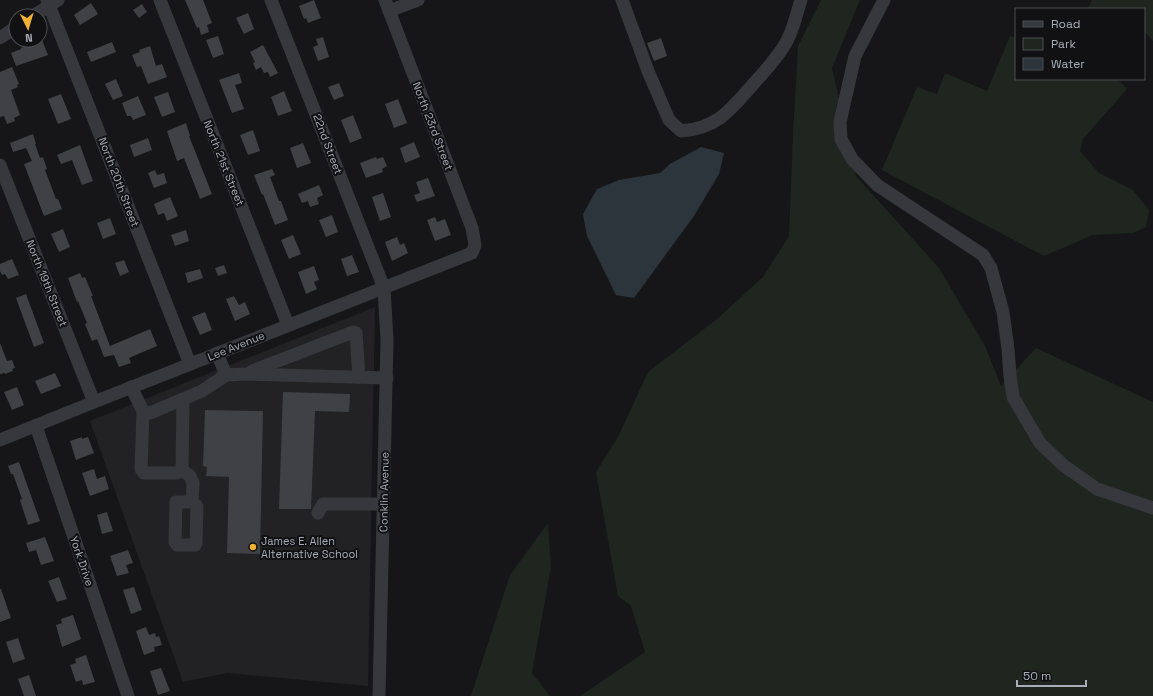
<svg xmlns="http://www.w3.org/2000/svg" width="1153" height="696" font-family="'Space Grotesk',sans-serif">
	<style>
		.built { fill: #222225 }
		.green { fill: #1e261f }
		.water { fill: #2c353c }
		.building { fill: #404145 }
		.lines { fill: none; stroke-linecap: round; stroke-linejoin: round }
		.minor { stroke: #37383d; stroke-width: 13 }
		.poi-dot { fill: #f2b134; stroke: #111113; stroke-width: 1.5 }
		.labels { text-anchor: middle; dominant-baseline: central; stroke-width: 4; stroke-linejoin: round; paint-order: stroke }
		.street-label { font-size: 11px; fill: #a8adb8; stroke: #111113 }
		.poi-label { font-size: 11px; fill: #a8adb8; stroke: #111113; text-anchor: start }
	</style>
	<rect width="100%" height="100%" fill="#161618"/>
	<!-- built -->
	<path class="built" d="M375,307L368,686L227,673L183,682L90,421Z"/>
	<!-- green -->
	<g class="green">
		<path d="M821,0H860L832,68L856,176L939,268L985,346L1001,386L1036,348L1153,402V696H580L645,652L631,606L618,596L596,472L618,437L648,372L717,319L763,277L789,236L793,135L798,46Z"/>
		<path d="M1092,0H1153V41L1144,31V9H1087Z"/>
		<path d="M1010,36L1016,38V79H1117L1127,89L1083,139L1080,151L1099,173L1133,190L1149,210L1146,227L1133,233L1093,235L1044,256L882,170L917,87L937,94L945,73L987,91Z"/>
		<path d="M548,523L551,567L532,673L550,696H471L510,575Z"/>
	</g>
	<!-- water -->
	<path class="water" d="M701,147L724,153L719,174L694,216L634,298L616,295L587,236L583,214L597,189L619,180L660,173L670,164Z"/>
	<!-- building -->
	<g class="building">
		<path d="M185,0H203L212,23L207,25L209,32L201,35L199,27L197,28Z"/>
		<path d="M314,0L321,18L308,23L306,18L304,19L299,6Z"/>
		<path d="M91,3L98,14L80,25L74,15Z"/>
		<path d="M142,4L147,12L139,18L133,10Z"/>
		<path d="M248,13L254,29L244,34L236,18Z"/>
		<path d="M218,36L224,54L213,58L206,40Z"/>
		<path d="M323,37L329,57L318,61L313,47L318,45L316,39Z"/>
		<path d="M661,38L667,56L654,61L647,43Z"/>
		<path d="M42,40L48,55L16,66L11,53L21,49V48Z"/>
		<path d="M112,42L116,52L91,62L87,52Z"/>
		<path d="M263,45L278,73L270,77L268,72L264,73L261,67L256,70L253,63L255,62L250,52Z"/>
		<path d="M150,46L156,66L162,64L167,77L148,84L141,66L137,67L132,55L140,52L139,50Z"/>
		<path d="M12,67L19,84L17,85L18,87L11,90L20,115L14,118L15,121L7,124L4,116L0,117V72Z"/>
		<path d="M239,73L242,83L235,85L244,109L232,113L219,80Z"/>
		<path d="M116,79L123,96L113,100L105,84Z"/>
		<path d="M339,83L344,96L334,100L328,87Z"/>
		<path d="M284,91L292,111L278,116L271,97Z"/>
		<path d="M168,92L175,112L162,117L154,97Z"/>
		<path d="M61,94L71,119L58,124L48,99Z"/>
		<path d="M138,96L146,115L133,120L131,116H127L122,103Z"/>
		<path d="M398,99L407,123L394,128L385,104Z"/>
		<path d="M353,115L362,138L350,143L341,120Z"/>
		<path d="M186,123L190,136H189L212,194L200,199L184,158L177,161L167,131Z"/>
		<path d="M253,130L260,151L248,155L240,135Z"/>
		<path d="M33,134L36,144H35L40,158L43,157L47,169L45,170L56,199H58L62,209L44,216L24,164L32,161L26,148L13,152L10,143Z"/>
		<path d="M148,138L152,150L134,157L130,145Z"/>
		<path d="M414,142L420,157L405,163L400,148Z"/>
		<path d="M303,143L311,163L297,168L290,148Z"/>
		<path d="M80,145L93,181L82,185L72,160L61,164L57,155Z"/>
		<path d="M376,157L377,159L383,157L387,166L382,169L383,172L366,178L360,163Z"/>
		<path d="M272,169L275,175L270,177L279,201H281L288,220L275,225L263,194L262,195L254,175Z"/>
		<path d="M155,170L157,175L164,173L167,183L154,188L148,173Z"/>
		<path d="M428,178L435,196L417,202L414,195L420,193L416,182Z"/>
		<path d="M319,185L323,195L317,198L319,204L310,207L308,201L302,203L298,194Z"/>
		<path d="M383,193L391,217L380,221L372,197Z"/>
		<path d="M170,197L178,216L167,221L164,213L158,215L154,204Z"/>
		<path d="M332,215L338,232L326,237L319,220Z"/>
		<path d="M435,217L437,222L445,219L451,235L435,241L427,220Z"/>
		<path d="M110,218L116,234L103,239L97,223Z"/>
		<path d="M63,229L70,247L59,252L51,234Z"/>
		<path d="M186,230L189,241L175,246L171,235Z"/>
		<path d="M293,235L301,254L289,259L281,240Z"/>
		<path d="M397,237L400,245L404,243L408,253L392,261L385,242Z"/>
		<path d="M352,255L359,272L347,276L341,259Z"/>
		<path d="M12,259L19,275L8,279L5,274L2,275L0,271V264Z"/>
		<path d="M124,260L129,272L120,276L115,263Z"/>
		<path d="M224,265L227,273L218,276L215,268Z"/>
		<path d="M314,266L319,280L314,282L317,289L306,294L298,272Z"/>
		<path d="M200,269L203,278L188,283L185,273Z"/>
		<path d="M80,273L82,278L85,277L93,296H91L110,346L150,329L157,346L129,358L131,363L119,367L114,355L104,357L97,339L92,341L85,324L87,323L78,301L77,302L68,278Z"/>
		<path d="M26,294L44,343L34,347L16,298Z"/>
		<path d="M234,296L239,305L245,302L250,314L235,321L226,299Z"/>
		<path d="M205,312L212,330L200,335L192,317Z"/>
		<path d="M0,343L7,361L12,360L15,368L12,369L13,371L5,374V373L0,374Z"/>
		<path d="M55,373L61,386L41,394L35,381Z"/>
		<path d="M17,387L24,405L12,410L4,392Z"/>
		<path d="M283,392L350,394L349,412L315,411L311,509H279Z"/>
		<path d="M205,410L263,411L260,554L227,553L229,477L206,476L207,467L203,466Z"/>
		<path d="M82,437V439L88,437L94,453L76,460L70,441Z"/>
		<path d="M19,462L40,521L28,525L20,500L22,499L13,474H11L8,466Z"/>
		<path d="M94,469L97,479L105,476L109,489L90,496L82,473Z"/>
		<path d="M107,512L113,531L102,534L97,515Z"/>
		<path d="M45,537L54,561L41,565L36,550L29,552L26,543Z"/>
		<path d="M128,550L133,563L126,565L129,573L117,576L110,556Z"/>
		<path d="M59,577L67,599L57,602L48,581Z"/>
		<path d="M134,587L142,610L131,614L123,590Z"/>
		<path d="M0,589H1L11,618L0,622Z"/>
		<path d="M73,615L81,639L62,647L56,625L62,623L61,619Z"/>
		<path d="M146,627L149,635L155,633L156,637L159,636L162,645L154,647L155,651L144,655L136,631Z"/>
		<path d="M18,638L25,659L13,663L6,642Z"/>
		<path d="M86,655L95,682L83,685L82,680L76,682L70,665L76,663L75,659Z"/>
		<path d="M161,668L170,691L158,695L150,671Z"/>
		<path d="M29,675L36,696H24L18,679Z"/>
	</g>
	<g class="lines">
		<!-- minor -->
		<g class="minor">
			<path d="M47,0L190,364"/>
			<path d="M160,0L288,325"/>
			<path d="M271,0L384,288L387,340L379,696"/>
			<path d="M622,0L648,71L669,120L681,131C718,129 732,108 755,82C765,71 776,59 784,46C793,33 796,15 801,0"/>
			<path d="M884,0L855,56L840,122L841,139L852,159L877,185L983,255L991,268L1003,312L1008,349L1010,376L1013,397L1040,443L1063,465L1097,489L1153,508"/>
			<path d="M389,11L418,0"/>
			<path d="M33,16L58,0"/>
			<path d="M0,38L16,27"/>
			<path d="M0,165L94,402"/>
			<path d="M217,353L226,375L246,374L387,378"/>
			<path d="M252,371L353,332L356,333L359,377"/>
			<path d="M131,387L143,411L150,413L202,391L226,375"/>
			<path d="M143,411L141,469L144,473H177L182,470L183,399"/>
			<path d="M36,426L128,696"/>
			<path d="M0,440L94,402L472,253L475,245L472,228L385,0"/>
			<path d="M182,470L190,476L193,483L192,502H176L175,542L177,545H195L196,543L197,506L192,502"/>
			<path d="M318,513L323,504H383"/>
		</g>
	</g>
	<!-- markers -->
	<circle class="poi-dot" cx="253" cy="547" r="4"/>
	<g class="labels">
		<!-- street labels -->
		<g class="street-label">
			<text transform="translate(433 126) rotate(69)">North 23rd Street</text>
			<text transform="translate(328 144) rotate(69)">22nd Street</text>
			<text transform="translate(224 163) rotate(68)">North 21st Street</text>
			<text transform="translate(119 182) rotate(69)">North 20th Street</text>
			<text transform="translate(47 283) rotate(68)">North 19th Street</text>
			<text transform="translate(236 346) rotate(-22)">Lee Avenue</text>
			<text transform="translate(384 492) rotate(-89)">Conklin Avenue</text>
			<text transform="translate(82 561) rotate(71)">York Drive</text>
		</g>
		<!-- poi labels -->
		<g class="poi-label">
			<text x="261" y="541">James E. Allen<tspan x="261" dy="13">Alternative School</tspan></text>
		</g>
	</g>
	<!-- legend -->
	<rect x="1015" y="8" width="130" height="72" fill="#111113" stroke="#4d4f55"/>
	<rect x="1023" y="21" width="20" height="6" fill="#37383d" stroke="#4d4f55"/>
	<text x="1051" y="28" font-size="12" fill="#a8adb8">Road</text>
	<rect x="1023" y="38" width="20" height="12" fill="#1e261f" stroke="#4d4f55"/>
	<text x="1051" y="48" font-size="12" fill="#a8adb8">Park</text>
	<rect x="1023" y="58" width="20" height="12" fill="#2c353c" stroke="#4d4f55"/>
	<text x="1051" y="68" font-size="12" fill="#a8adb8">Water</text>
	<!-- north arrow -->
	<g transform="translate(28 28) rotate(175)"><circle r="19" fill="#111113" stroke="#4d4f55"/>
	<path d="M0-3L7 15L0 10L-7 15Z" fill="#f2b134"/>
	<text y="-6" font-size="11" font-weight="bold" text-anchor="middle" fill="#a8adb8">N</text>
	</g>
	<!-- scale -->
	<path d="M1017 680v6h69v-6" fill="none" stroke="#a8adb8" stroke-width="2"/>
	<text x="1023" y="680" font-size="12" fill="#a8adb8" stroke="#111113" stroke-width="3" paint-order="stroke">50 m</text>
</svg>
